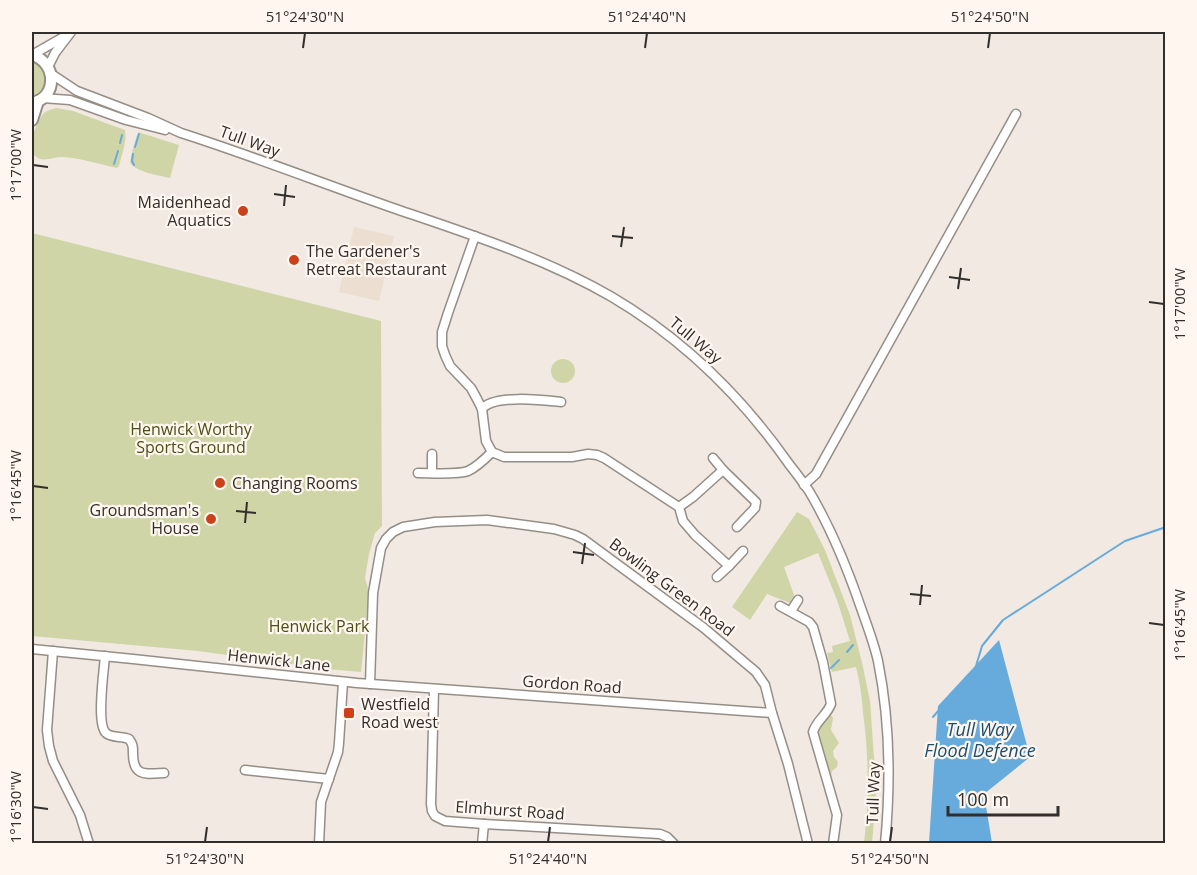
<svg xmlns="http://www.w3.org/2000/svg" width="1197" height="875" font-family="'Open Sans',sans-serif">
	<style>
		.built { fill: #ecded1 }
		.green { fill: #d0d5a8 }
		.water { fill: #67abdc }
		.lines { fill: none; stroke-linecap: round; stroke-linejoin: round }
		.stream { stroke: #67abdc; stroke-width: 2 }
		.minor-casing { stroke: #958e87; stroke-width: 11 }
		.major-casing { stroke: #958e87; stroke-width: 14 }
		.minor { stroke: #fff; stroke-width: 8 }
		.major { stroke: #fff; stroke-width: 10 }
		.ticks { fill: none; stroke: #312e2b; stroke-width: 2 }
		.poi-dot { fill: #cb421a; stroke: #fff7ef; stroke-width: 2 }
		.labels { text-anchor: middle; dominant-baseline: central; stroke-width: 4.5; stroke-linejoin: round; paint-order: stroke }
		.street-label { font-size: 16px; fill: #312e2b; stroke: #fff7ef }
		.poi-label { font-size: 16px; fill: #312e2b; stroke: #fff7ef; text-anchor: start }
		.park-label { font-size: 16px; fill: #4b4f16; stroke: #fff7ef }
		.water-label { font-size: 18px; font-style: italic; fill: #1a4e6f; stroke: #fff7ef }
		.neatline { fill: none; stroke: #312e2b; stroke-width: 2 }
		.ticks-label { font-size: 15px; text-anchor: middle; fill: #312e2b }
	</style>
	<rect width="100%" height="100%" fill="#f1e9e2"/>
	<!-- built -->
	<path class="built" d="M354,227L394,236L379,301L339,292Z"/>
	<!-- green -->
	<g class="green">
		<path d="M32,61C51,69 50,89 32,96Z"/>
		<path d="M57,108L73,111L125,130C127,141 122,154 119,166L117,168C99,164 80,158 62,157C53,157 42,163 35,156C26,147 37,120 44,113C48,110 52,109 57,108Z"/>
		<path d="M138,132L179,145L170,178C157,175 139,173 130,163L132,152Z"/>
		<path d="M32,233L381,321L382,526L375,533L369,554L365,578L369,592L361,672L327,669L198,651L32,636Z"/>
		<circle cx="563" cy="371" r="12"/>
		<path d="M797,512L809,519L825,550L850,615L863,667L870,701L875,771L876,798L872,843H864C869,800 869,756 863,713C862,698 860,682 856,667L832,672L827,653L833,652L832,646L850,641L837,600L818,553L784,567L794,595L790,603L767,594L750,620L732,607Z"/>
		<path d="M830,714L833,718L831,730L839,743L833,751L834,757L838,762L837,767L832,771L831,776L829,777L817,731Z"/>
	</g>
	<!-- water -->
	<path class="water" d="M999,640L1030,757L984,794L992,843H929L938,706Z"/>
	<g class="lines">
		<!-- stream -->
		<g class="stream">
			<path d="M120,143L122,135"/>
			<path d="M135,147L139,134"/>
			<path d="M133,154L132,161L134,165"/>
			<path d="M114,164L118,151"/>
			<path d="M847,652L853,645"/>
			<path d="M976,666L982,646L1003,620L1125,541L1166,527"/>
			<path d="M831,668L839,660"/>
			<path d="M933,717L939,710"/>
		</g>
		<!-- minor casing -->
		<g class="minor-casing">
			<g id="minor">
				<path d="M32,55L67,35"/>
				<path d="M48,67L55,53L71,32"/>
				<path d="M50,73L77,91L148,118L181,133C253,156 324,184 396,209C469,234 545,258 612,297C683,339 742,397 789,464C796,473 803,482 809,491C831,528 847,567 861,608C867,625 874,643 878,661C890,721 891,782 885,844"/>
				<path d="M42,98L70,100L126,120L165,130"/>
				<path d="M475,236L448,313L442,332V346L445,355L450,366L471,388L477,399L482,409L486,441L492,452L504,457H572L588,454L597,455L604,458L679,507L683,521L695,535L729,566L743,551"/>
				<path d="M482,409C494,394 543,400 561,402"/>
				<path d="M432,454V473"/>
				<path d="M723,470L756,502L755,508L737,527"/>
				<path d="M418,473C431,473 457,475 468,471C477,467 485,459 492,452"/>
				<path d="M804,485L816,474L1016,114"/>
				<path d="M679,507L693,497L723,470L713,458"/>
				<path d="M717,577L729,566"/>
				<path d="M780,606L809,622L813,627L823,662L831,704C827,715 816,721 813,732L837,815L833,844"/>
				<path d="M791,611L798,600"/>
				<path d="M32,649L133,659L357,683L772,713"/>
				<path d="M53,651L47,730L49,746L53,761L80,815L89,844"/>
				<path d="M105,656C104,670 96,724 106,733C111,738 122,736 129,739C133,744 133,747 133,753C133,777 145,774 164,773"/>
				<path d="M370,684L373,593L381,548L386,539L393,532L403,527L435,522L487,520L554,529L575,535L583,539L704,628L756,672L765,685L772,713L788,764L808,844"/>
				<path d="M434,689L431,804L432,811L435,816L445,821L484,824L660,834L667,837L674,844"/>
				<path d="M245,770L329,779"/>
				<path d="M319,844L321,802L338,752L339,743L343,682"/>
				<path d="M482,844L484,824"/>
			</g>
		</g>
		<!-- major casing -->
		<g class="major-casing">
			<g id="major">
				<path d="M32,55C57,62 58,98 32,103"/>
				<path d="M32,120L38,101"/>
			</g>
		</g>
		<!-- minor -->
		<use href="#minor" class="minor"/>
		<!-- major -->
		<use href="#major" class="major"/>
	</g>
	<!-- ticks -->
	<path class="ticks" d="M303,48L305,33M645,48L647,33M988,48L990,33M33,165L48,167M274,194L295,197M284,206L286,185M612,236L633,238M621,247L624,227M949,277L970,280M958,289L961,268M1149,302L1164,304M33,486L48,488M236,511L256,513M245,523L247,502M573,552L594,555M582,564L585,543M910,594L931,596M920,605L922,585M1149,623L1164,625M33,807L48,809M205,842L207,827M548,842L550,827M890,842L892,827"/>
	<!-- markers -->
	<g class="poi-dot">
		<circle cx="243" cy="211" r="6"/>
		<circle cx="294" cy="260" r="6"/>
		<circle cx="220" cy="483" r="6"/>
		<circle cx="211" cy="519" r="6"/>
		<rect x="343" y="707" width="12" height="12" rx="3"/>
	</g>
	<g class="labels">
		<!-- street labels -->
		<g class="street-label">
			<text transform="translate(250 141) rotate(20)">Tull Way</text>
			<text transform="translate(696 340) rotate(40)">Tull Way</text>
			<text transform="translate(672 587) rotate(37)">Bowling Green Road</text>
			<text transform="translate(279 660) rotate(6)">Henwick Lane</text>
			<text transform="translate(572 684) rotate(4)">Gordon Road</text>
			<text transform="translate(873 793) rotate(-88)">Tull Way</text>
			<text transform="translate(510 810) rotate(4)">Elmhurst Road</text>
		</g>
		<!-- poi labels -->
		<g class="poi-label">
			<text x="231" y="202" text-anchor="end">Maidenhead<tspan x="231" dy="18">Aquatics</tspan></text>
			<text x="306" y="251">The Gardener's<tspan x="306" dy="18">Retreat Restaurant</tspan></text>
			<text x="232" y="483">Changing Rooms</text>
			<text x="199" y="510" text-anchor="end">Groundsman's<tspan x="199" dy="18">House</tspan></text>
			<text x="361" y="704">Westfield<tspan x="361" dy="18">Road west</tspan></text>
		</g>
		<!-- park labels -->
		<g class="park-label">
			<text x="191" y="429">Henwick Worthy<tspan x="191" dy="18">Sports Ground</tspan></text>
			<text x="319" y="626">Henwick Park</text>
		</g>
		<!-- water labels -->
		<g class="water-label">
			<text x="980" y="729">Tull Way<tspan x="980" dy="21">Flood Defence</tspan></text>
		</g>
	</g>
	<!-- border -->
	<rect width="1197" height="875" fill="none" stroke="#fff7ef" stroke-width="66"/>
	<!-- scale -->
	<path d="M948 806v9h110v-9" fill="none" stroke="#312e2b" stroke-width="3"/>
	<text x="957" y="806" font-size="18" fill="#312e2b" stroke="#fff7ef" stroke-width="4.5" paint-order="stroke">100 m</text>
	<rect x="33" y="33" width="1131" height="809" class="neatline"/>
	<g class="ticks-label">
		<text x="305" y="22">51°24'30"N</text>
		<text x="647" y="22">51°24'40"N</text>
		<text x="990" y="22">51°24'50"N</text>
		<text transform="translate(16 165) rotate(-90)" y="5">1°17'00"W</text>
		<text transform="translate(1180 304) rotate(-90)" y="5">1°17'00"W</text>
		<text transform="translate(16 486) rotate(-90)" y="5">1°16'45"W</text>
		<text transform="translate(1180 625) rotate(-90)" y="5">1°16'45"W</text>
		<text transform="translate(16 807) rotate(-90)" y="5">1°16'30"W</text>
		<text x="205" y="864">51°24'30"N</text>
		<text x="548" y="864">51°24'40"N</text>
		<text x="890" y="864">51°24'50"N</text>
	</g>
</svg>
